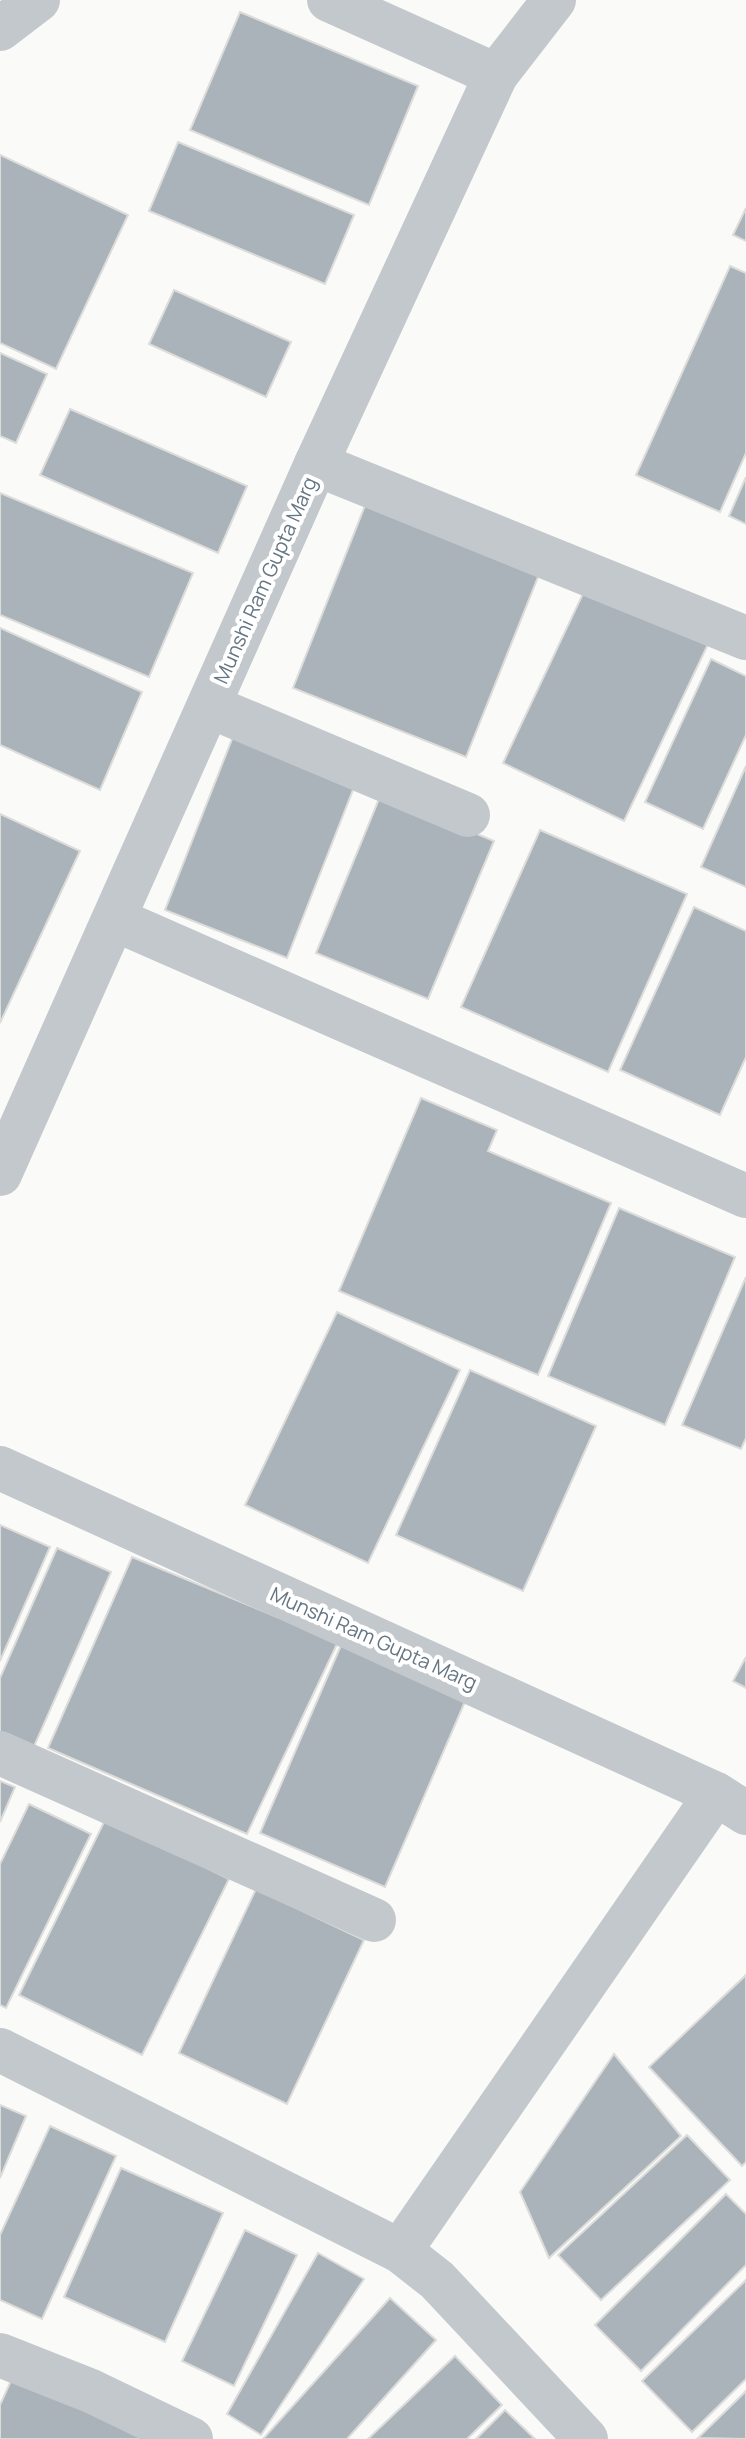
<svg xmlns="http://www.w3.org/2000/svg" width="746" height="2439" font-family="Manrope,sans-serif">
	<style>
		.building { fill: #aab3b9; stroke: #dcdcda; stroke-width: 2 }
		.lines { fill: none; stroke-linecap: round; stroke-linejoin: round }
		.minor { stroke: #c3c8cc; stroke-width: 44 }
		.labels { text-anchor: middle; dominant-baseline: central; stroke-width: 8; stroke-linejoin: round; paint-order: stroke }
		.street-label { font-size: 20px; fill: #657683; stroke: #fff }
	</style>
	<rect width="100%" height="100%" fill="#fafaf8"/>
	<!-- building -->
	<g class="building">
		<path d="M240,12L418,86L369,205L190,130Z"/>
		<path d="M178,142L354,215L325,284L149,211Z"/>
		<path d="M0,155L128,215L56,369L0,343Z"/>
		<path d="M746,208V241L733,235Z"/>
		<path d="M730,266L746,273V453L720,512L636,475Z"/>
		<path d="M174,290L291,342L266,397L149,344Z"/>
		<path d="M0,353L47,374L16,443L0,436Z"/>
		<path d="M70,409L247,486L218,553L40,475Z"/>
		<path d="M746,477V524L729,516Z"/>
		<path d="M0,493L193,573L149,677L0,615Z"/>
		<path d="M370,493L544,562L466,757L293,688Z"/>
		<path d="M588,583L710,640L624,821L503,763Z"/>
		<path d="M0,628L142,692L100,790L0,745Z"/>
		<path d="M711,659L746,676V735L703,829L645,802Z"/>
		<path d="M236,729L358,777L287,958L165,910Z"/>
		<path d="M746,766V887L701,867Z"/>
		<path d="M381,794L494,841L428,999L316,953Z"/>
		<path d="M0,814L80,851L0,1023Z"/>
		<path d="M540,830L687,894L608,1072L461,1007Z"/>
		<path d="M694,907L746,931V1057L720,1115L620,1070Z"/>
		<path d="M421,1098L497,1130L488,1151L611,1203L538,1375L339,1291Z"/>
		<path d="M619,1208L735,1257L665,1425L548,1376Z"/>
		<path d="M746,1277V1438L741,1449L682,1425Z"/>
		<path d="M337,1312L460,1370L368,1563L245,1505Z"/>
		<path d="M470,1370L596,1426L523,1591L396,1535Z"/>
		<path d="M0,1525L50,1547L0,1661Z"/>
		<path d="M57,1548L111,1572L32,1751L0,1737V1678Z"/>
		<path d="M132,1557L338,1642L247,1834L48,1748Z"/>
		<path d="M342,1643L467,1697L385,1887L260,1833Z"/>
		<path d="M746,1657V1688L733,1681Z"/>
		<path d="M0,1781L15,1787L0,1822Z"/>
		<path d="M29,1804L91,1834L6,2008L0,2005V1864Z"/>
		<path d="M106,1818L229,1879L142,2055L19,1995Z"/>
		<path d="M256,1889L364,1940L287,2104L179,2053Z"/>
		<path d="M746,1975V2162L742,2166L649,2067Z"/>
		<path d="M614,2054L681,2136L549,2258L520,2192Z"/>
		<path d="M0,2105L26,2116L0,2178Z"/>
		<path d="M50,2126L116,2156L42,2319L0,2300V2235Z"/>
		<path d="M687,2135L730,2180L601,2300L558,2255Z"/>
		<path d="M121,2168L223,2213L165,2342L64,2297Z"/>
		<path d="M726,2194L746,2214V2265L641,2371L595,2325Z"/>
		<path d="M245,2230L297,2255L234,2386L182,2361Z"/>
		<path d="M318,2253L364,2279L261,2435L227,2414Z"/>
		<path d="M746,2280V2379L692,2432L642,2381Z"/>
		<path d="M390,2298L436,2340L347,2439H263Z"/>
		<path d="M455,2356L502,2405L467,2439H368Z"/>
		<path d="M14,2374L146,2439H0V2405Z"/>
		<path d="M746,2391V2439L698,2438Z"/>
		<path d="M505,2410L535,2439H476Z"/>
	</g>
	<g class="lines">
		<!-- minor -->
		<g class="minor">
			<path d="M329,0L496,75"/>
			<path d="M0,29L38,0"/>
			<path d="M316,464L746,638"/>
			<path d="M209,706L468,815"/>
			<path d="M114,919L746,1196"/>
			<path d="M0,1174L316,464L496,75L554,0"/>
			<path d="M0,1468L716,1794L746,1813"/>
			<path d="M0,1753L374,1920"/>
			<path d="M0,2050L400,2251L437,2280L586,2439"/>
			<path d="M400,2251L716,1794"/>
			<path d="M0,2355L91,2391L191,2439"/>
		</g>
	</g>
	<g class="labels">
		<!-- street labels -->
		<g class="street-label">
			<text transform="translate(265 580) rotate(-66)">Munshi Ram Gupta Marg</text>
			<text transform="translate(374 1638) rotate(24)">Munshi Ram Gupta Marg</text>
		</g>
	</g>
</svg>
